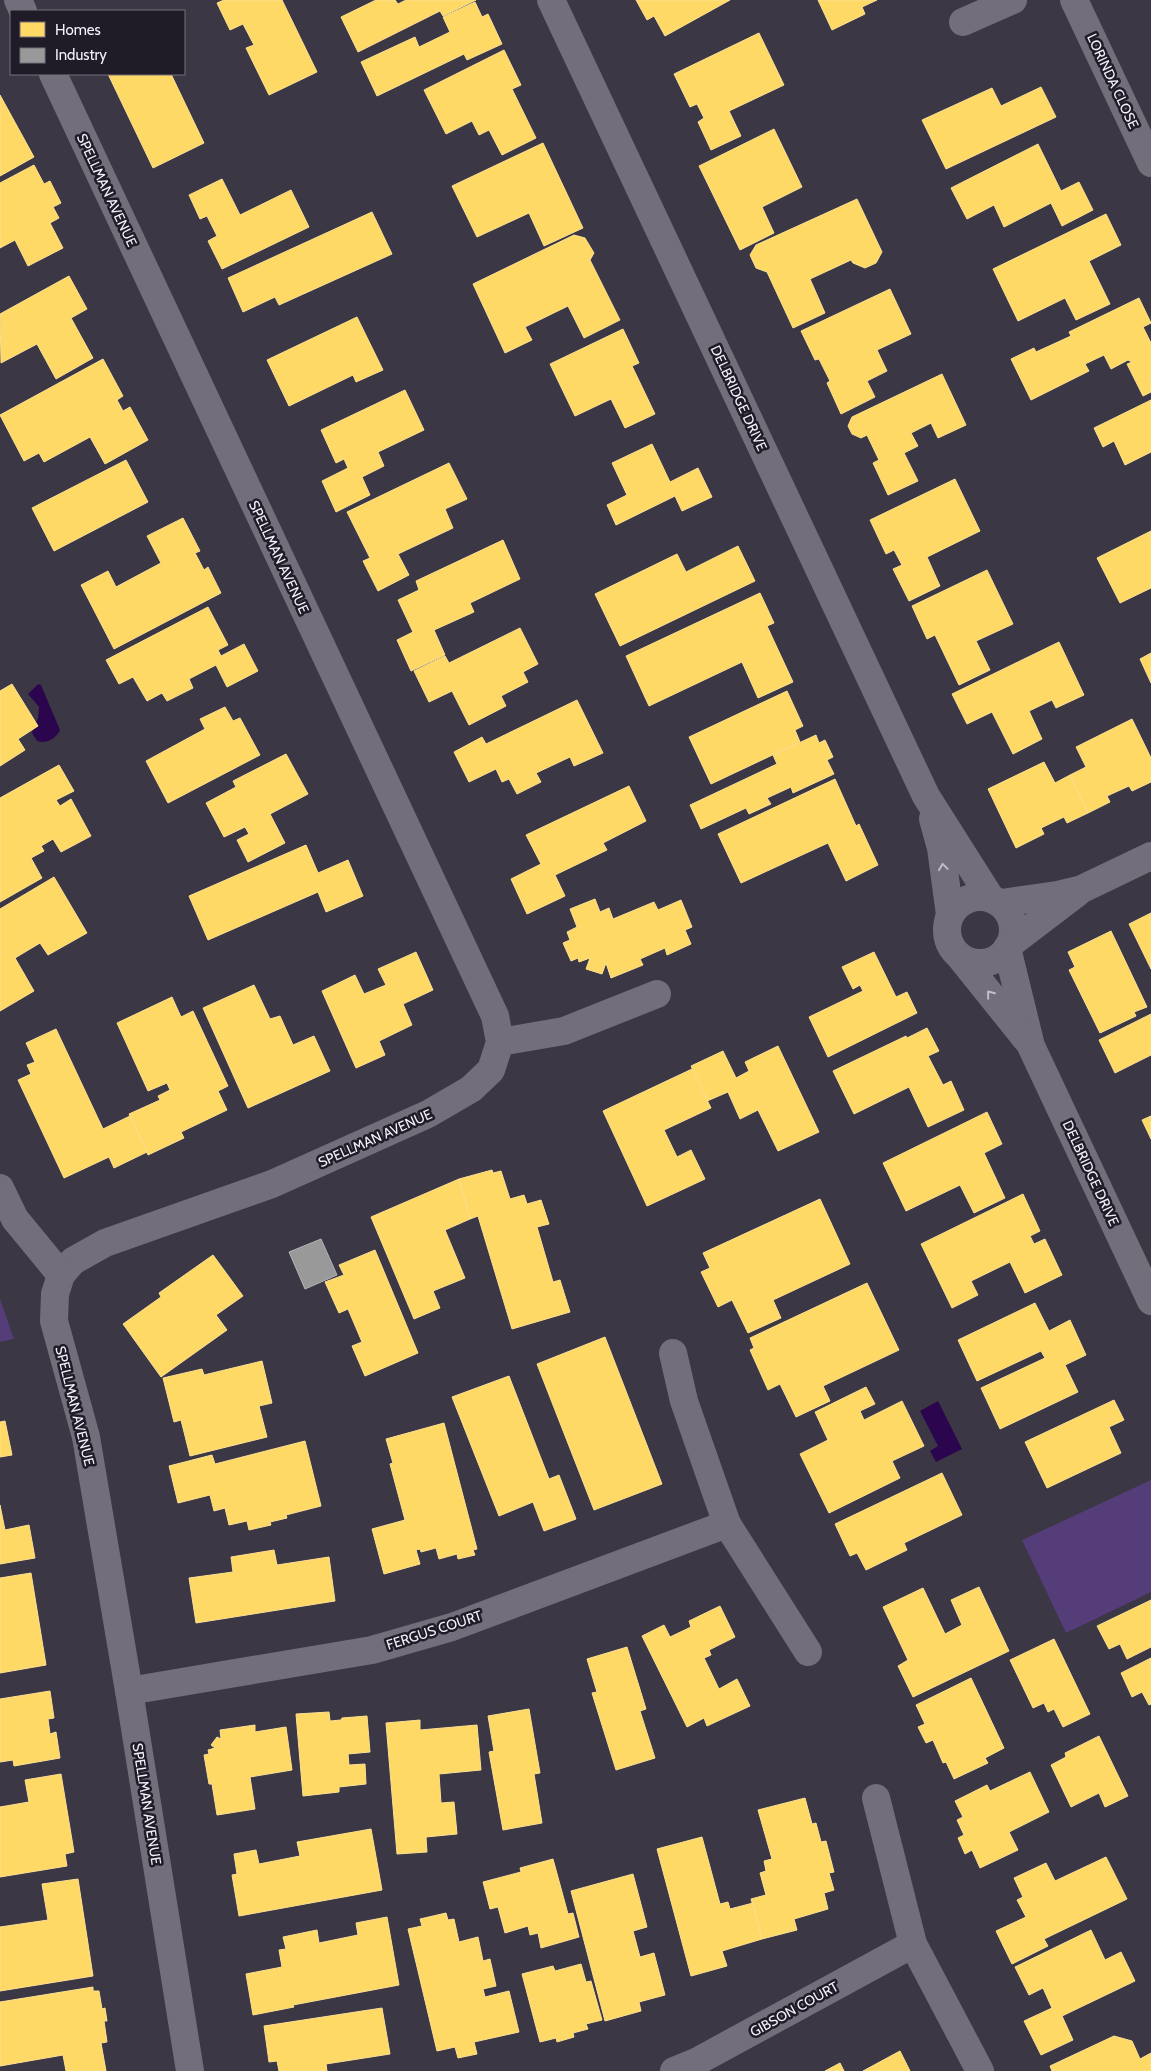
<svg xmlns="http://www.w3.org/2000/svg" width="1151" height="2071" font-family="Cabin,sans-serif">
	<style>
		.green { fill: #553d79 }
		.water { fill: #2c054f }
		.homes { fill: #ffd966; stroke: #fce093 }
		.industry { fill: #999; stroke: #b4b3b7 }
		.lines { fill: none; stroke-linecap: round; stroke-linejoin: round }
		.minor { stroke: #726e7b; stroke-width: 28 }
		.oneway { stroke: #c0bcc9 }
		.labels { text-anchor: middle; dominant-baseline: central; stroke-width: 5; stroke-linejoin: round; paint-order: stroke }
		.street-label { font-size: 14px; fill: #f4f0fd; stroke: #201c27 }
	</style>
	<rect width="100%" height="100%" fill="#3b3744"/>
	<!-- green -->
	<g class="green">
		<path d="M0,1299L14,1339L0,1342Z"/>
		<path d="M1151,1480V1592L1066,1633L1022,1540Z"/>
	</g>
	<!-- water -->
	<g class="water">
		<path d="M38,684L41,685L60,730C56,739 46,744 37,741L32,733L38,718L39,707L28,694Z"/>
		<path d="M938,1401L962,1449L936,1462L930,1451L938,1446L920,1411Z"/>
	</g>
	<!-- homes -->
	<g class="homes">
		<path d="M224,0H282L317,72L269,95L246,48L254,45L243,24L230,30L217,3Z"/>
		<path d="M376,0H395L398,4L406,0H476L443,16L440,11L358,52L341,17Z"/>
		<path d="M636,0H730L665,36L654,16L647,20Z"/>
		<path d="M818,0H877L862,7L865,14L832,30Z"/>
		<path d="M475,2L482,17L488,14L502,44L467,60L464,54L377,96L361,62L415,37L419,47L450,32L443,17Z"/>
		<path d="M759,33L784,85L729,111L741,136L711,150L698,122L704,118L697,104L690,107L674,74Z"/>
		<path d="M504,50L521,85L512,89L536,138L502,155L489,130L479,135L472,121L446,134L424,90Z"/>
		<path d="M108,74H171L204,143L153,168Z"/>
		<path d="M1041,87L1056,117L946,169L922,120L992,88L1001,106Z"/>
		<path d="M0,95L34,157L0,176Z"/>
		<path d="M774,129L802,187L762,207L774,233L740,250L699,166Z"/>
		<path d="M543,143L583,228L544,246L529,213L477,237L452,186Z"/>
		<path d="M1038,144L1061,191L1079,182L1093,210L1062,226L1051,203L1004,227L994,205L967,219L951,188Z"/>
		<path d="M34,165L44,184L50,181L61,203L53,207L59,218L50,223L63,248L28,266L15,240L0,248V183Z"/>
		<path d="M222,179L240,215L291,190L309,227L222,269L208,241L217,236L207,216L200,219L189,195Z"/>
		<path d="M857,199L882,252L876,263L865,268L853,263L851,260L810,279L825,313L793,328L767,272L756,268L750,255L756,245Z"/>
		<path d="M372,212L392,254L279,305L275,297L243,312L228,278Z"/>
		<path d="M1106,214L1121,245L1089,261L1110,304L1076,320L1065,298L1018,321L993,269Z"/>
		<path d="M574,235L585,238L594,253L590,260L620,320L584,338L568,306L525,327L532,340L505,353L473,284Z"/>
		<path d="M69,276L87,309L71,318L93,358L56,379L37,344L1,363L0,314Z"/>
		<path d="M890,289L911,334L877,350L887,371L867,381L875,397L841,414L827,383L830,381L819,359L815,360L801,331Z"/>
		<path d="M1139,298L1151,323L1143,327L1151,343V392L1143,396L1127,364L1132,362L1128,360L1111,369L1104,355L1085,364L1089,371L1031,400L1011,359L1034,348L1036,352L1071,336L1069,332Z"/>
		<path d="M357,317L383,370L356,382L353,375L289,406L267,360Z"/>
		<path d="M623,329L639,363L632,366L655,414L625,428L611,399L575,416L550,364Z"/>
		<path d="M103,359L123,396L117,400L123,411L130,407L148,440L105,464L90,437L44,462L39,453L24,461L0,415Z"/>
		<path d="M942,374L966,425L938,438L931,423L911,433L918,446L904,453L918,481L888,495L873,463L879,460L867,435L861,438L852,434L848,426L852,417Z"/>
		<path d="M405,390L424,430L378,452L384,466L362,477L370,495L336,512L322,481L348,468L344,459L336,463L321,430Z"/>
		<path d="M1151,400V452L1125,465L1114,441L1103,447L1094,428Z"/>
		<path d="M652,444L670,482L698,468L712,497L682,511L675,496L616,525L607,505L627,495L612,463Z"/>
		<path d="M126,460L148,502L54,551L32,508Z"/>
		<path d="M449,463L467,499L445,509L453,528L398,554L409,575L378,591L363,561L370,558L347,512Z"/>
		<path d="M955,479L980,531L927,557L940,586L909,601L893,569L902,565L894,550L886,554L870,520Z"/>
		<path d="M183,518L200,551L195,553L204,570L208,567L221,593L114,649L81,585L108,571L116,587L161,563L147,536Z"/>
		<path d="M1151,531V588L1120,603L1097,558Z"/>
		<path d="M503,540L520,579L470,603L474,612L434,630L445,655L411,671L397,640L413,632L398,600L419,590L416,581Z"/>
		<path d="M738,546L755,581L620,646L595,594L677,554L686,572Z"/>
		<path d="M987,570L1013,624L976,641L990,670L959,685L935,635L927,639L912,606Z"/>
		<path d="M760,593L774,623L767,626L793,682L758,698L742,662L649,706L626,656Z"/>
		<path d="M208,607L228,645L218,650L221,656L244,644L258,671L227,687L216,665L189,679L193,688L167,701L162,693L147,701L133,677L119,684L106,660Z"/>
		<path d="M520,628L538,664L523,672L528,682L501,696L506,706L469,725L452,691L429,702L414,671L445,656L449,663Z"/>
		<path d="M1059,642L1084,695L1056,708L1052,700L1029,711L1042,739L1013,754L992,712L967,724L952,694Z"/>
		<path d="M1151,653V683L1140,659Z"/>
		<path d="M12,684L38,726L18,739L25,750L0,766V691Z"/>
		<path d="M787,691L803,726L795,730L800,742L711,784L689,737Z"/>
		<path d="M577,700L603,753L574,766L570,757L536,773L541,782L517,794L509,779L502,782L496,769L469,782L454,752L482,737L486,744Z"/>
		<path d="M225,707L233,721L240,718L260,755L168,803L146,761L205,729L200,719Z"/>
		<path d="M1132,719L1151,758V782L1132,791L1129,786L1107,796L1110,802L1088,813L1070,775L1086,767L1076,747Z"/>
		<path d="M816,735L819,743L825,740L833,757L827,760L834,774L793,793L791,787L767,798L771,804L749,814L746,808L701,829L690,805L777,764L773,755Z"/>
		<path d="M286,754L308,794L270,814L285,843L248,862L237,840L249,834L245,827L224,837L206,803L236,787L233,781Z"/>
		<path d="M1044,762L1055,783L1070,775L1088,813L1067,823L1064,817L1041,828L1044,834L1016,848L988,789Z"/>
		<path d="M59,765L74,791L56,800L60,806L71,799L91,836L61,852L53,839L41,846L44,851L31,858L42,878L0,902V798Z"/>
		<path d="M835,779L856,826L859,824L878,865L846,881L828,843L741,883L718,834Z"/>
		<path d="M629,786L646,821L603,843L607,850L555,875L565,896L527,914L511,879L541,864L526,835Z"/>
		<path d="M306,845L318,873L348,860L363,896L326,912L318,892L208,940L189,896Z"/>
		<path d="M54,877L87,933L48,955L40,943L15,958L34,991L0,1011V909Z"/>
		<path d="M595,899L600,912L609,908L613,919L654,902L658,910L681,900L692,927L685,930L691,944L667,955L665,948L640,959L643,965L611,978L606,963L602,974L586,969L590,958L579,962L578,958L571,961L563,943L570,940L567,932L577,927L570,909Z"/>
		<path d="M1151,913V969L1129,924Z"/>
		<path d="M1111,931L1147,1007L1134,1012L1136,1016L1100,1033L1069,970L1075,967L1068,952Z"/>
		<path d="M416,952L433,990L403,1004L412,1025L379,1041L385,1055L356,1068L322,991L355,975L364,994L386,985L378,969Z"/>
		<path d="M874,952L896,997L907,992L917,1013L828,1057L809,1017L863,991L860,985L853,989L842,967Z"/>
		<path d="M254,985L270,1019L280,1016L293,1045L314,1036L330,1071L248,1108L203,1008Z"/>
		<path d="M172,997L181,1017L193,1011L228,1086L218,1091L227,1110L181,1132L184,1138L148,1155L129,1114L160,1100L158,1096L170,1090L167,1083L148,1091L117,1023Z"/>
		<path d="M1151,1014V1055L1115,1073L1099,1040Z"/>
		<path d="M927,1028L939,1051L928,1056L943,1085L951,1081L964,1110L928,1127L909,1087L854,1114L833,1071L906,1036L907,1038Z"/>
		<path d="M56,1029L103,1129L130,1116L147,1152L114,1168L109,1157L64,1178L18,1080L31,1074L27,1065L35,1062L26,1043Z"/>
		<path d="M778,1046L819,1132L778,1151L758,1110L740,1119L728,1092L707,1101L691,1066L723,1051L736,1078L749,1071L745,1062Z"/>
		<path d="M692,1069L711,1108L664,1130L677,1157L691,1150L705,1179L647,1206L603,1111Z"/>
		<path d="M987,1112L1002,1144L984,1153L1005,1198L974,1213L960,1185L906,1211L883,1163Z"/>
		<path d="M1151,1116V1139L1142,1120Z"/>
		<path d="M492,1170L493,1173L501,1171L510,1199L524,1195L527,1204L541,1200L549,1224L537,1227L553,1282L560,1280L570,1312L512,1329L478,1216L470,1219L459,1179Z"/>
		<path d="M459,1179L470,1219L445,1230L465,1278L433,1291L440,1308L414,1319L371,1217Z"/>
		<path d="M1023,1194L1040,1231L1030,1236L1034,1244L1045,1239L1062,1275L1025,1293L1010,1262L971,1281L978,1295L952,1308L921,1244Z"/>
		<path d="M820,1199L850,1264L773,1300L781,1318L748,1333L732,1300L718,1307L701,1272L710,1268L703,1253Z"/>
		<path d="M375,1250L418,1353L365,1376L352,1346L362,1342L348,1309L339,1313L325,1282L344,1275L339,1265Z"/>
		<path d="M213,1255L243,1296L216,1315L227,1330L161,1377L123,1324L161,1297L159,1293Z"/>
		<path d="M867,1283L899,1350L823,1386L830,1401L796,1417L780,1384L768,1390L750,1350L754,1348L750,1338Z"/>
		<path d="M1035,1303L1049,1331L1070,1320L1086,1355L1065,1365L1078,1392L1000,1429L981,1388L1045,1358L1041,1351L977,1381L958,1340Z"/>
		<path d="M605,1337L662,1484L594,1510L537,1364Z"/>
		<path d="M262,1361L272,1403L259,1406L267,1437L190,1456L181,1420L174,1422L163,1378L202,1369L204,1375Z"/>
		<path d="M509,1376L549,1479L559,1475L576,1519L544,1531L533,1502L499,1516L452,1397Z"/>
		<path d="M866,1387L875,1404L860,1411L864,1420L902,1401L924,1446L892,1461L900,1478L829,1513L800,1454L828,1440L815,1412Z"/>
		<path d="M1114,1400L1124,1420L1109,1427L1121,1453L1047,1488L1025,1442Z"/>
		<path d="M5,1421L12,1455L0,1457V1422Z"/>
		<path d="M444,1423L477,1549L473,1550L475,1555L458,1559L457,1554L439,1559L436,1548L421,1552L420,1549L416,1550L420,1564L384,1574L372,1529L405,1520L390,1464L393,1463L386,1439Z"/>
		<path d="M305,1441L321,1506L286,1515L287,1518L270,1522L271,1525L249,1530L247,1521L229,1525L225,1508L214,1511L210,1495L178,1503L169,1466L212,1455L215,1464Z"/>
		<path d="M942,1473L962,1515L904,1543L907,1550L866,1570L857,1553L850,1556L835,1524Z"/>
		<path d="M0,1505L5,1530L29,1525L35,1558L0,1564Z"/>
		<path d="M274,1550L277,1565L329,1557L335,1601L196,1623L189,1578L233,1572L231,1557Z"/>
		<path d="M31,1573L46,1665L0,1673V1578Z"/>
		<path d="M979,1587L1009,1651L913,1697L898,1666L908,1660L883,1607L923,1588L945,1634L962,1625L951,1600Z"/>
		<path d="M1151,1600V1647L1127,1659L1120,1644L1109,1649L1097,1626Z"/>
		<path d="M720,1606L735,1637L709,1650L711,1655L704,1658L719,1689L737,1679L750,1706L707,1726L704,1718L687,1727L642,1636L664,1625L670,1637L691,1627L689,1621Z"/>
		<path d="M1054,1639L1090,1714L1063,1727L1054,1709L1048,1712L1044,1703L1033,1708L1010,1660Z"/>
		<path d="M627,1647L646,1709L640,1711L655,1758L616,1770L592,1693L597,1692L587,1659Z"/>
		<path d="M1151,1658V1704L1149,1705L1142,1692L1132,1697L1121,1673Z"/>
		<path d="M971,1678L1004,1748L985,1758L988,1763L954,1779L946,1762L943,1763L933,1740L926,1743L918,1727L925,1724L916,1705Z"/>
		<path d="M50,1691L54,1718L48,1719L50,1734L56,1732L60,1758L14,1766L13,1760L0,1762V1699Z"/>
		<path d="M529,1709L540,1773L534,1774L542,1823L503,1830L489,1752L494,1751L488,1716Z"/>
		<path d="M329,1712L330,1721L341,1720L342,1718L367,1716L370,1752L348,1754L349,1765L365,1764L366,1784L339,1787V1792L303,1796L296,1714Z"/>
		<path d="M420,1720V1730L477,1725L481,1770L439,1774L441,1803L454,1802L457,1834L426,1837L427,1852L397,1854L386,1723Z"/>
		<path d="M255,1725V1732L286,1727L292,1770L250,1777L255,1809L217,1815L212,1784H209L204,1755L209,1754L208,1750L215,1748L211,1745L217,1737L221,1739L220,1730Z"/>
		<path d="M1099,1736L1128,1796L1105,1807L1099,1793L1071,1807L1051,1765L1066,1757L1065,1753Z"/>
		<path d="M1030,1772L1049,1812L1009,1832L1018,1850L980,1868L972,1850L965,1854L958,1838L964,1835L957,1820L963,1817L955,1801L987,1785L990,1791Z"/>
		<path d="M61,1774L74,1852L65,1854L67,1866L0,1877V1807L29,1802L25,1780Z"/>
		<path d="M805,1798L812,1824L816,1823L821,1842L826,1841L834,1872L829,1873L834,1890L824,1893L828,1909L794,1919L797,1930L762,1939L751,1899L766,1895L760,1873L766,1871L764,1861L772,1859L758,1810Z"/>
		<path d="M371,1829L382,1890L239,1916L232,1875L237,1874L234,1854L256,1850L259,1864L300,1856L297,1842Z"/>
		<path d="M702,1837L720,1904L728,1902L730,1909L753,1903L762,1939L722,1951L727,1966L691,1976L657,1849Z"/>
		<path d="M1106,1857L1127,1899L1044,1939L1048,1946L1012,1964L996,1931L1026,1917L1017,1900L1023,1897L1014,1878L1046,1863L1055,1881Z"/>
		<path d="M553,1859L568,1914L573,1913L579,1937L541,1948L538,1933L530,1935L528,1926L505,1933L498,1907L490,1909L483,1882L521,1872L520,1868Z"/>
		<path d="M633,1874L647,1927L633,1931L640,1957L654,1953L665,1995L639,2002L641,2011L605,2021L571,1891Z"/>
		<path d="M78,1879L93,1976L0,1991V1927L48,1920L42,1884Z"/>
		<path d="M446,1913L448,1920L454,1919L459,1942L478,1937L483,1961L490,1959L496,1986L483,1989L485,1997L509,1991L519,2032L474,2042L477,2054L458,2058L455,2047L437,2051L408,1929L422,1926L420,1919Z"/>
		<path d="M387,1917L399,1985L293,2005L294,2007L253,2015L246,1974L282,1967L279,1950L286,1949L283,1937L317,1930L319,1943L358,1935L356,1923Z"/>
		<path d="M1091,1930L1105,1960L1121,1952L1135,1981L1062,2016L1073,2040L1041,2055L1024,2021L1052,2008L1043,1988L1029,1995L1015,1967Z"/>
		<path d="M581,1964L586,1982L591,1981L602,2020L586,2024L588,2029L573,2033L574,2037L557,2042L556,2038L540,2042L522,1974L553,1966L555,1971Z"/>
		<path d="M93,1987V1991H99L102,2009L105,2008L107,2021H104L107,2042L101,2043L106,2071H66L63,2055L0,2066V2002Z"/>
		<path d="M382,2008L390,2054L326,2064L327,2071H279L277,2061L269,2062L264,2026Z"/>
		<path d="M1114,2036L1132,2041L1140,2059L1151,2053V2071H1052L1050,2066Z"/>
		<path d="M900,2051L910,2071H863Z"/>
		<path d="M840,2063L844,2071H825Z"/>
	</g>
	<!-- industry -->
	<path class="industry" d="M321,1239L337,1275L305,1289L289,1252Z"/>
	<g class="lines">
		<!-- minor -->
		<g class="minor">
			<path d="M18,0L23,11"/>
			<path d="M551,0L926,796L990,897"/>
			<path d="M1074,0L1151,163"/>
			<path d="M963,22L1013,0"/>
			<path d="M53,74L495,1016L500,1042L491,1070L471,1089L428,1114L272,1184L105,1243L73,1261L61,1275L55,1294L54,1321L86,1437L129,1691L190,2071"/>
			<path d="M933,819L941,848L950,915"/>
			<circle cx="980" cy="930" r="33"/>
			<path d="M1001,903L1057,895L1082,889L1151,856"/>
			<path d="M1010,944L1077,893"/>
			<path d="M1007,948L1031,1046L1151,1301"/>
			<path d="M961,958L1026,1039"/>
			<path d="M500,1042L564,1031L657,994"/>
			<path d="M0,1188L15,1219L61,1275"/>
			<path d="M673,1353L684,1401L727,1524L808,1652"/>
			<path d="M129,1691L372,1650L452,1627L727,1524"/>
			<path d="M876,1798L913,1944L980,2071"/>
			<path d="M674,2071L696,2062L913,1944"/>
		</g>
	</g>
	<!-- one-way arrows -->
	<defs><path id="oneway-chevron" d="M-2-3.5L2.5 0L-2 3.5" fill="none" stroke-width="1.6" stroke-linecap="round" stroke-linejoin="round" transform="scale(1.25)"/></defs>
	<g class="oneway">
		<use href="#oneway-chevron" transform="translate(943 867) rotate(-98)"/>
		<use href="#oneway-chevron" transform="translate(990 994) rotate(-129)"/>
	</g>
	<g class="labels">
		<!-- street labels -->
		<g class="street-label">
			<text transform="translate(1113 81) rotate(65)">LORINDA CLOSE</text>
			<text transform="translate(107 190) rotate(65)">SPELLMAN AVENUE</text>
			<text transform="translate(739 398) rotate(65)">DELBRIDGE DRIVE</text>
			<text transform="translate(279 557) rotate(65)">SPELLMAN AVENUE</text>
			<text transform="translate(375 1138) rotate(-24)">SPELLMAN AVENUE</text>
			<text transform="translate(1091 1173) rotate(65)">DELBRIDGE DRIVE</text>
			<text transform="translate(75 1406) rotate(76)">SPELLMAN AVENUE</text>
			<text transform="translate(434 1630) rotate(-18)">FERGUS COURT</text>
			<text transform="translate(147 1804) rotate(81)">SPELLMAN AVENUE</text>
			<text transform="translate(794 2009) rotate(-29)">GIBSON COURT</text>
		</g>
	</g>
	<!-- legend -->
	<rect x="10" y="10" width="175" height="65" fill="#201c27" stroke="#75717d"/>
	<rect x="20" y="22" width="25" height="15" fill="#ffd966" stroke="#75717d"/>
	<text x="55" y="35" font-size="15" fill="#f4f0fd">Homes</text>
	<rect x="20" y="48" width="25" height="15" fill="#999999" stroke="#75717d"/>
	<text x="55" y="60" font-size="15" fill="#f4f0fd">Industry</text>
</svg>
